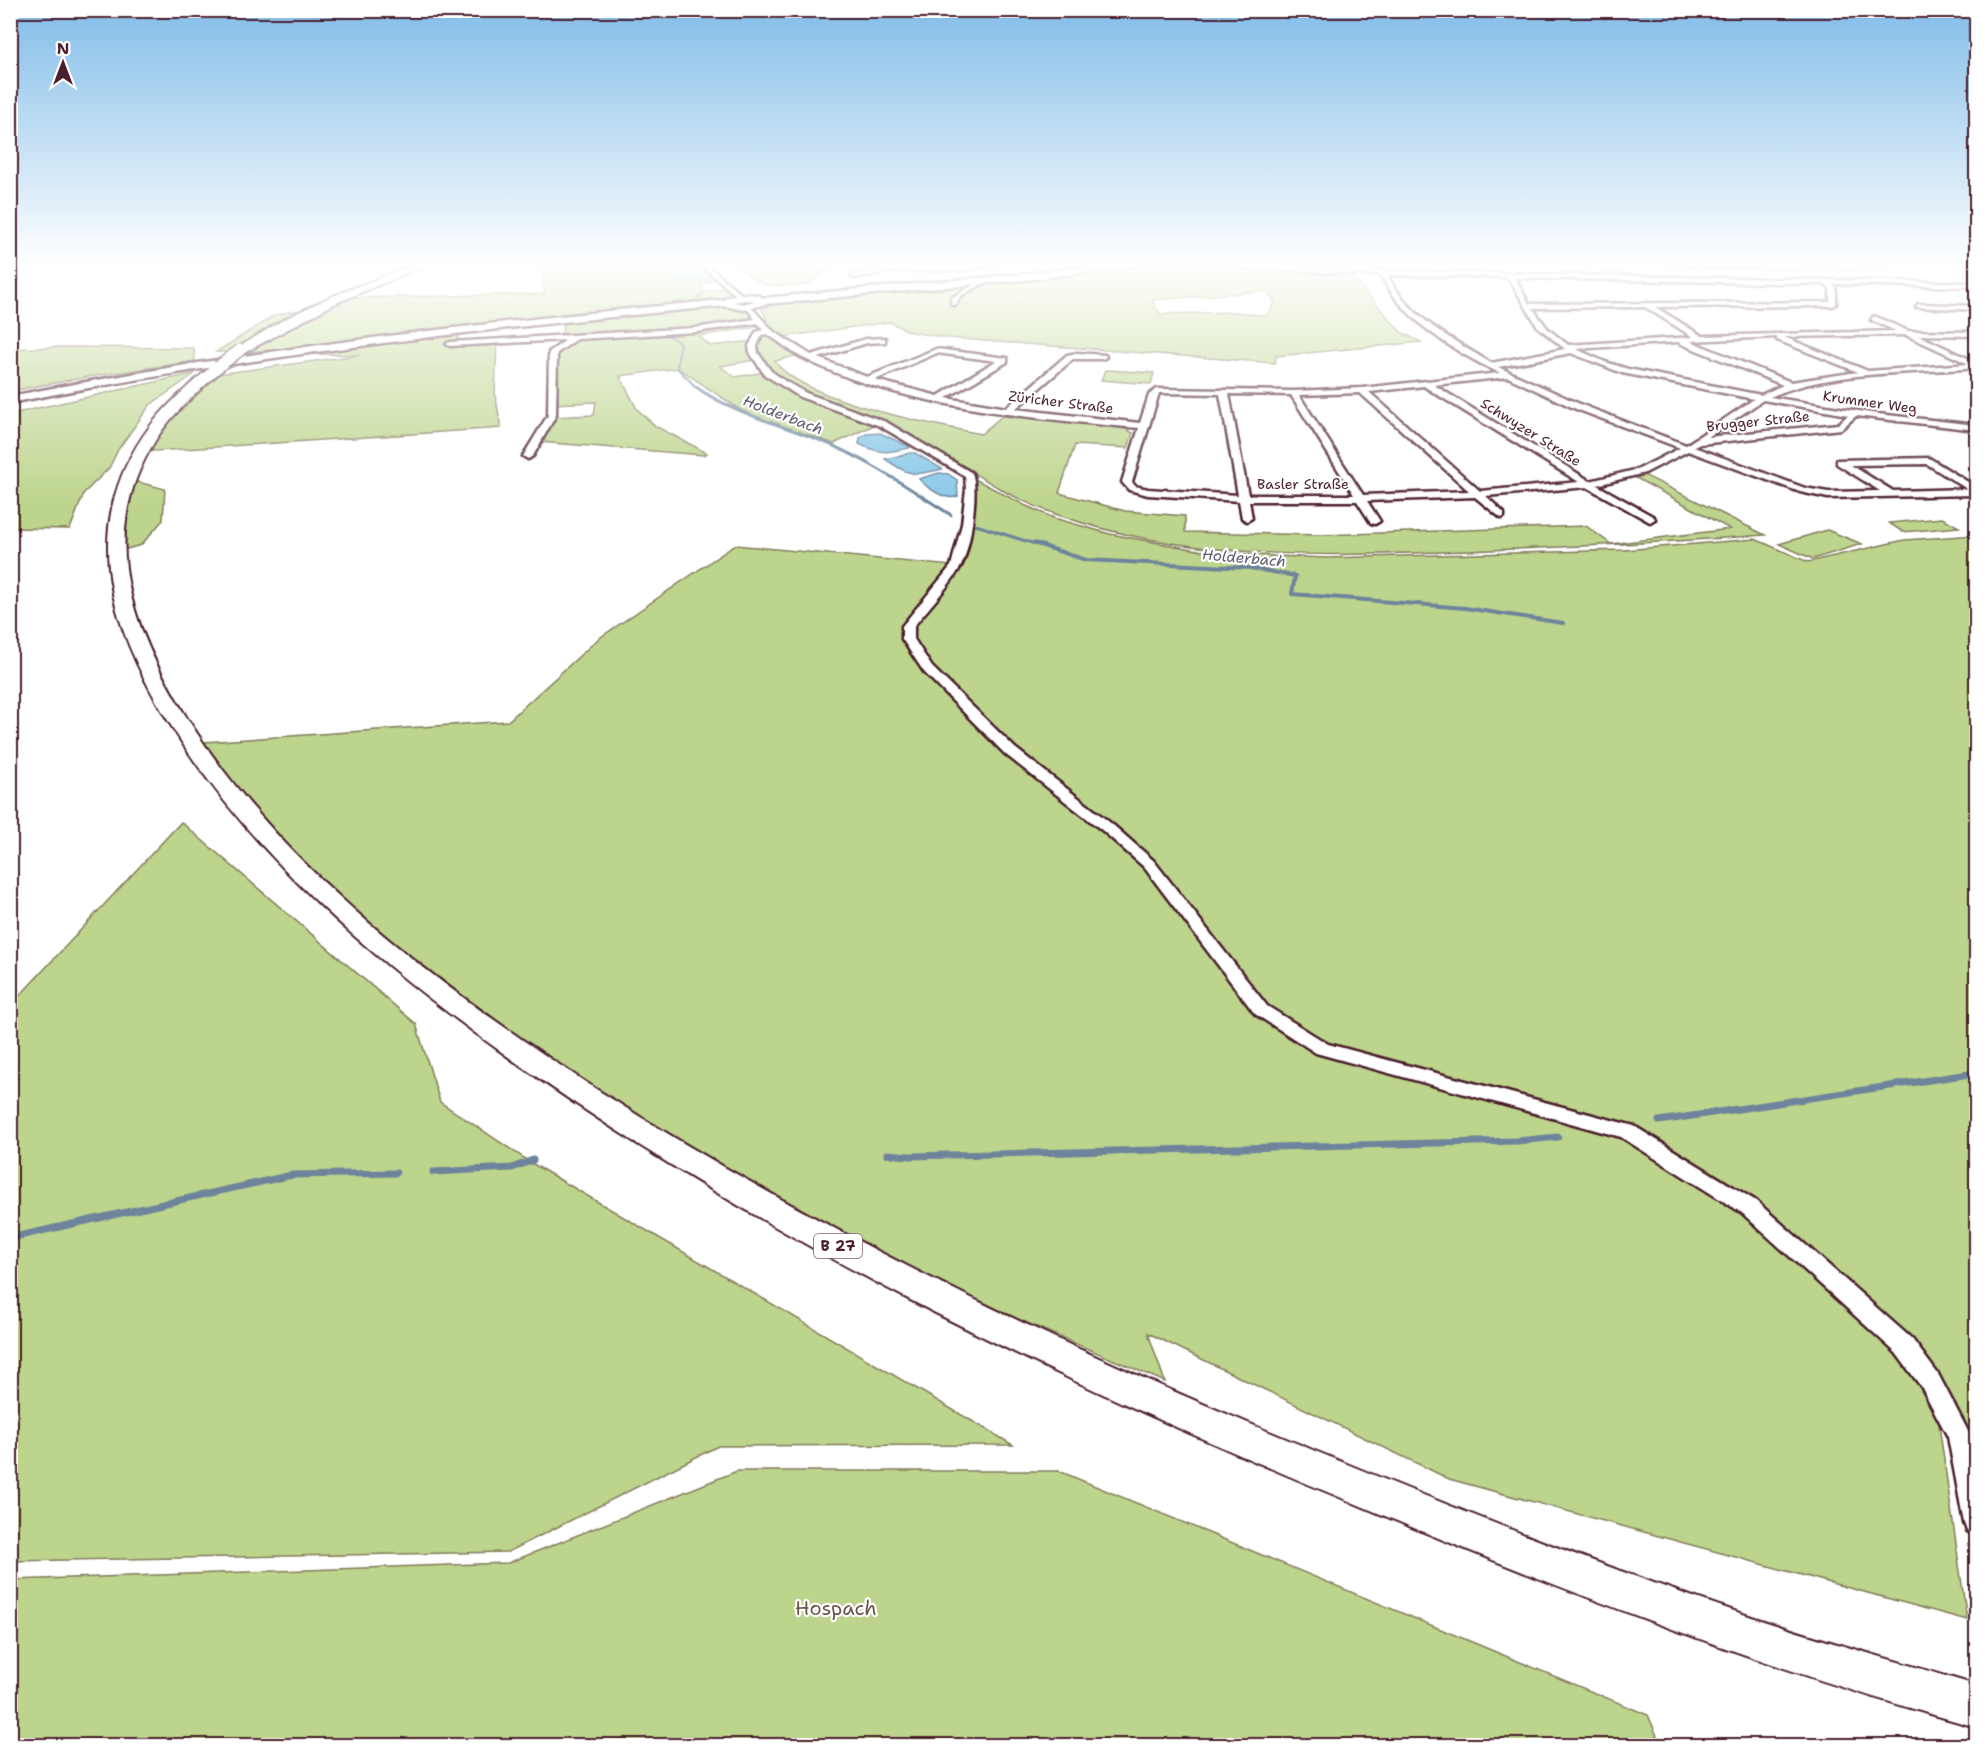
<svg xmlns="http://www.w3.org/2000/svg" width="1987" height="1756" font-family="'Shantell Sans',sans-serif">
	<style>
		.green { fill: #bcd48b; stroke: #837a5b; stroke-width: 1.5; fill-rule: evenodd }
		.water { fill: #86c7e7; stroke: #6e849c; stroke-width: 1.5 }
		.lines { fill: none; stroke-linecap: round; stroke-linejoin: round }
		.stream-far3 { stroke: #6e849c; stroke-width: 2 }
		.stream-far2 { stroke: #6e849c; stroke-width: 3 }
		.stream-far1 { stroke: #6e849c; stroke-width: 4 }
		.stream { stroke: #6e849c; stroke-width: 7 }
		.minor-casing { stroke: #4a1f2b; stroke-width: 5 }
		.secondary-casing { stroke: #4a1f2b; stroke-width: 5 }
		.primary-casing { stroke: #4a1f2b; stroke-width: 4 }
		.minor { fill: #fff; fill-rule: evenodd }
		.secondary { fill: #fff; fill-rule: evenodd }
		.primary { fill: #fff; fill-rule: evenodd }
		.primary-bridge-casing { stroke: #4a1f2b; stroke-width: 14; stroke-linecap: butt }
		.primary-bridge { stroke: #fff; stroke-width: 11 }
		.wall { fill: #a7a9d4; stroke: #4a1f2b; stroke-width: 1.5 }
		.shaded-wall { fill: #8889ac; stroke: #4a1f2b; stroke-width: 1.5 }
		.labels { text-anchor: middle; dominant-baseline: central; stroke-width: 4.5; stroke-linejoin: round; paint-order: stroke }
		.far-street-label { font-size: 14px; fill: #4a1f2b; stroke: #fff }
		.far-water-label { font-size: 15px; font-style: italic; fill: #5f5a6d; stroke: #fff }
		.shield { fill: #fff; stroke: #80626b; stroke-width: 1.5 }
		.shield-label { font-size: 15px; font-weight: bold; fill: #4a1f2b }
		.near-park-label { font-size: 20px; fill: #6c5548; stroke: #fff }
	</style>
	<rect width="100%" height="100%" fill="#fff"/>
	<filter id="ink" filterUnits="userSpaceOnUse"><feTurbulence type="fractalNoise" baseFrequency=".0167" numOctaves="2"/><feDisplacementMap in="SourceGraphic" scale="12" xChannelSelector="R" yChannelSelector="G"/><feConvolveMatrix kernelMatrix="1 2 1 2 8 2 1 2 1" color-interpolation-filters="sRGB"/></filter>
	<g filter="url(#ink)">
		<!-- green -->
		<g class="green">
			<path d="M541,262H700L717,278L701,285L704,291L691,305L707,291L728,288L736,297L719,306C735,307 754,309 758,327L699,336L710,346L753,341L749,353L755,360L720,366L735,377L765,372L779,384L876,424L834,444L745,413L678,368L620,376L637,409L655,426L707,453L704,455L539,442L553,417L594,415L596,402L554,404L555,352L566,319L460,330L456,345L497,342L495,393L501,428L141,452L210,375L360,355L320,354L239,359L244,355L348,342L249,352L267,337L342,298L544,294Z"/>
			<path d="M728,262H841L807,285H765Z"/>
			<path d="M1187,262L1232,268L1350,274L1401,332L1421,342L1276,356L1275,363L948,338L910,332L890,322L783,337L770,326L762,309L779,302L1112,269L1149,263ZM1267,291L1275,302L1267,316L1235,312L1161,314L1155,307L1152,300Z"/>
			<path d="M1794,262H1879L1893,271L1785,270L1797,263Z"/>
			<path d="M314,307L226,352H216L275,315Z"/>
			<path d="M760,335H766L799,355L775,361C799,400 935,425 981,434L1002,416L1019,418L1023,416L1125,429L1133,433L1128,448L1075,445L1059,493L1125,511L1185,516V532L1322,535L1586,526L1611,544L1730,529L1636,478L1644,475L1765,535C1666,543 1567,547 1468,551C1339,556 1207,561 1083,523C1056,515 1029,505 1004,491C974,474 944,454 912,439C861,416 790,400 756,353Z"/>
			<path d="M61,347L194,348L195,361L87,377L11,391V349Z"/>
			<path d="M1105,370H1106L1154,373L1151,384L1101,380Z"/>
			<path d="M196,373L150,405L119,448L109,468L84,493L70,529L11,528V414Z"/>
			<path d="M971,477L1024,505L1054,518L1110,534L1203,551L1274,556L1327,558L1624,550L1755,539L1808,562L1904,540L1976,535V1466L1909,1344L1754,1204L1629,1128L1327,1046L1266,1009L1153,863L1013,750L931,667L911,639V627L959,566Z"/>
			<path d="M127,479L165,489L163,520L141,545L116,552Z"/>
			<path d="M1942,518L1959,527L1903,532L1889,523Z"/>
			<path d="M1827,530L1862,544L1813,559L1779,544Z"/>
			<path d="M735,545L953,566L905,627L925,670L1147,866L1258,1011L1319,1052L1625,1134L1746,1210L1899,1350L1938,1418L1967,1620L1449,1479L1148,1333L1165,1382L839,1242L616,1112L320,892L190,743L508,721L598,639Z"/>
			<path d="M181,822L416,1024L440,1102L533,1164L1013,1445L718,1446L508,1552L11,1561V1005Z"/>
			<path d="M737,1471H1059L1648,1715L1661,1745H11V1580L508,1563Z"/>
		</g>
		<!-- water -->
		<g class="water">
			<path d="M701,267L712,278L676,282L662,271Z"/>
			<path d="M880,433L910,447L909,448C886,453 880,454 859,444L860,438L866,434Z"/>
			<path d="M910,453H915L942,469C911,476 911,476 885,459Z"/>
			<path d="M939,473L948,474L957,480L958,496C946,502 926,487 919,479Z"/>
		</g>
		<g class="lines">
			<!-- stream-far3 -->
			<path class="stream-far3" d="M666,334L680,343L677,368L695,386"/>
			<!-- stream-far2 -->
			<g class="stream-far2">
				<path d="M693,385C737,417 791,426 840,449C879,467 915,492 951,515"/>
				<path d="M976,525L1038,545"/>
			</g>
			<!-- stream-far1 -->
			<path class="stream-far1" d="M1034,543L1086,560L1250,568L1295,576L1292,594L1465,608L1563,623"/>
			<!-- stream -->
			<g class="stream">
				<path d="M1659,1121L1976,1073"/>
				<path d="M887,1154L910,1156L1517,1141L1558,1137"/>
				<path d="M433,1172L512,1168L533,1160"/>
				<path d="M10,1238L292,1175L396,1173"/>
			</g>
			<!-- minor casing -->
			<g class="minor-casing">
				<g id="minor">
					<path d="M698,262H704L743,296V298H739Z"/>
					<path d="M991,262H1001L971,270L893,271L854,278L851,276L886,265L893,267L971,266Z"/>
					<path d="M1208,262L1383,271L1976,283V287L1833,284L1836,287V304L1833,306L1655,307L1702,336L1896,331L1871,320L1874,316L1908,331L1976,332V336L1918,335L1976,362V368C1912,374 1830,370 1770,397L1878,414L1976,425V430L1856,416L1841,429L1700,444L1694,447L1805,488L1828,492L1880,491L1837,464V460L1929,458L1976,487V495L1828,498L1800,492L1688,451L1645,473L1597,485L1654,517L1655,519L1650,522L1587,487L1486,496L1504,513V517L1501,518L1475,497L1367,501L1380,521L1375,524L1371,523L1357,501H1249L1252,518L1247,521L1242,518L1239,501L1148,495L1129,490L1122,482L1139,428C1031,418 898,407 801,357C789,350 778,341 767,334L762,335L757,346L758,353L771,371L785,381L806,393L886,422L972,473C979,490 970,552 960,568C947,589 929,607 914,626V639L932,667L1015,748L1113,825L1154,861L1267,1006L1328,1044L1634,1126L1756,1201L1912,1339L1938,1374L1970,1435L1976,1465V1535L1967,1531L1964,1523L1948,1437L1922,1388L1896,1353L1742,1213L1621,1137L1316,1053L1255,1014L1144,867L1103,831L1005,754L924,672L902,639V626L951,566L962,524L966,489L965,476L880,426L800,397L765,375L750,353L749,346L756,332L763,330L758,323L695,332L577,339L557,353L556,415L533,456L528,459L523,456L548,415L549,352L566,340L450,346L446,344L450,342L695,328L755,319L746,307L749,305L773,331L811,355L866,339L885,338V342L867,343L818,358L867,377L936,349L1007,358V362L946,398L1001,407L1006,408L1067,355L1077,353L1105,355L1106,357L1102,359H1073L1015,409L1140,423L1149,395L1157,389L1294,391L1362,388L1500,373C1456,353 1402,319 1381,275L1246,268ZM1387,275L1508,277L1538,327L1565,349L1491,363C1452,339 1409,318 1387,275ZM1515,278L1823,284L1830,288V302L1529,304ZM1645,307L1693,337L1568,345L1548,329L1532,308ZM1906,335L1969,364L1868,371L1784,337ZM1777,337V340L1858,372L1791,382L1690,341ZM1679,342V343L1783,385L1761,395L1628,369L1605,362L1576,349ZM937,353L996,361L938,396L875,380ZM1571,353L1622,373L1754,399L1686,445L1582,405L1498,367ZM1508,377L1576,409L1680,448L1639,469L1590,481L1434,385ZM1425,386V387L1579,482L1480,491L1369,392ZM1159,393L1220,394L1238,495L1148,489L1135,486L1132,482ZM1360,393L1469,491L1363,495L1299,395ZM1229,394L1291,395L1354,495H1248ZM1763,400L1848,415L1838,424L1708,437ZM1927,464L1967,489L1893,491L1851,465Z"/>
					<path d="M983,280L988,281L960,296L956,305H952L951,298Z"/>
					<path d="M1918,304L1976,306V310L1916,307Z"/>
				</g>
			</g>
			<!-- secondary casing -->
			<g class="secondary-casing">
				<path id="secondary" d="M1121,262H1142L1138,265L1034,279L766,304L743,310L726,306C486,328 247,356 10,403V396C246,350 484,322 723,300C733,293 754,292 764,298L1034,273ZM746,300L756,301L743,304L733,302Z"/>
			</g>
			<!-- primary casing -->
			<g class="primary-casing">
				<g id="primary">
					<path d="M420,262H434L336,303L244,353L240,354L234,350L281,321L328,298Z"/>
					<path d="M218,363L224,367L222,370C198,392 172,413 155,441C95,536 133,632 187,718C286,875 443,989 596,1089C808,1225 1035,1334 1267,1431C1423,1496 1580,1559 1740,1613C1818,1640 1898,1661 1976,1685V1727C1762,1668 1554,1587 1349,1501C1058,1381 772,1244 514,1061C382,967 252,859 167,719C112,629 79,531 143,436C162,408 188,386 214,364Z"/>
				</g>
			</g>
			<!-- minor -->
			<use href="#minor" class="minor"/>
			<!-- secondary -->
			<use href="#secondary" class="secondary"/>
			<!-- primary -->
			<use href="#primary" class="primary"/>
			<!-- primary-bridge casing -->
			<g class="primary-bridge-casing">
				<path id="primary-bridge" d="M218,367L240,350"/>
			</g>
			<!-- primary-bridge -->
			<use href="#primary-bridge" class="primary-bridge"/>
		</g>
		<!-- wall -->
		<g class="wall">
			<path d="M1552,262H1617L1614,263L1594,266L1554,264Z"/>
			<path d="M1648,262H1803L1801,269H1708L1701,265L1689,269Z"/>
		</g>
		<!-- shaded-wall -->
		<g class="shaded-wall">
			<path d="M1595,262H1617L1614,263L1594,266Z"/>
			<path d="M1691,262H1702L1701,265L1689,269Z"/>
		</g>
	</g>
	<!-- sky -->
	<linearGradient id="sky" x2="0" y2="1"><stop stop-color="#81bce8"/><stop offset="0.52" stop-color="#fff"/><stop offset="1" stop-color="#fff" stop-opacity="0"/></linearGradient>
	<rect width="1987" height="507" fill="url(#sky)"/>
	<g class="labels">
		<!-- far-street labels -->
		<g class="far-street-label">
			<text transform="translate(1061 402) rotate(7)">Züricher Straße</text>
			<text transform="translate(1870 402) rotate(8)">Krummer Weg</text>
			<text transform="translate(1758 421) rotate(-6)">Brugger Straße</text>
			<text transform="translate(1531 432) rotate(32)">Schwyzer Straße</text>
			<text x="1303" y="484">Basler Straße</text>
		</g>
		<!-- far-water labels -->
		<g class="far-water-label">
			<text transform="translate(783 415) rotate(21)">Holderbach</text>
			<text transform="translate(1244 558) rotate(5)">Holderbach</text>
		</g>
		<!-- shield labels -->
		<rect class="shield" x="814" y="1234" width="48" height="24" rx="4.5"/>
		<g class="shield-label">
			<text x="838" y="1246">B 27</text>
		</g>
		<!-- near-park labels -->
		<g class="near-park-label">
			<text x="836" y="1608">Hospach</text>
		</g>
	</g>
	<!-- margin -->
	<rect width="1987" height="1756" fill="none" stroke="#fff" stroke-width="36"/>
	<rect x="18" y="18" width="1951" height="1720" fill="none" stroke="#4a1f2b" stroke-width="2" filter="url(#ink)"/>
	<!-- north arrow -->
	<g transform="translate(63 63)" stroke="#ffffff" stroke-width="4.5" paint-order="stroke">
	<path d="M0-4.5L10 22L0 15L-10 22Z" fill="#4a1f2b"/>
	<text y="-9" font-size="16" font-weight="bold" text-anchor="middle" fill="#4a1f2b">N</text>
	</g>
</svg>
